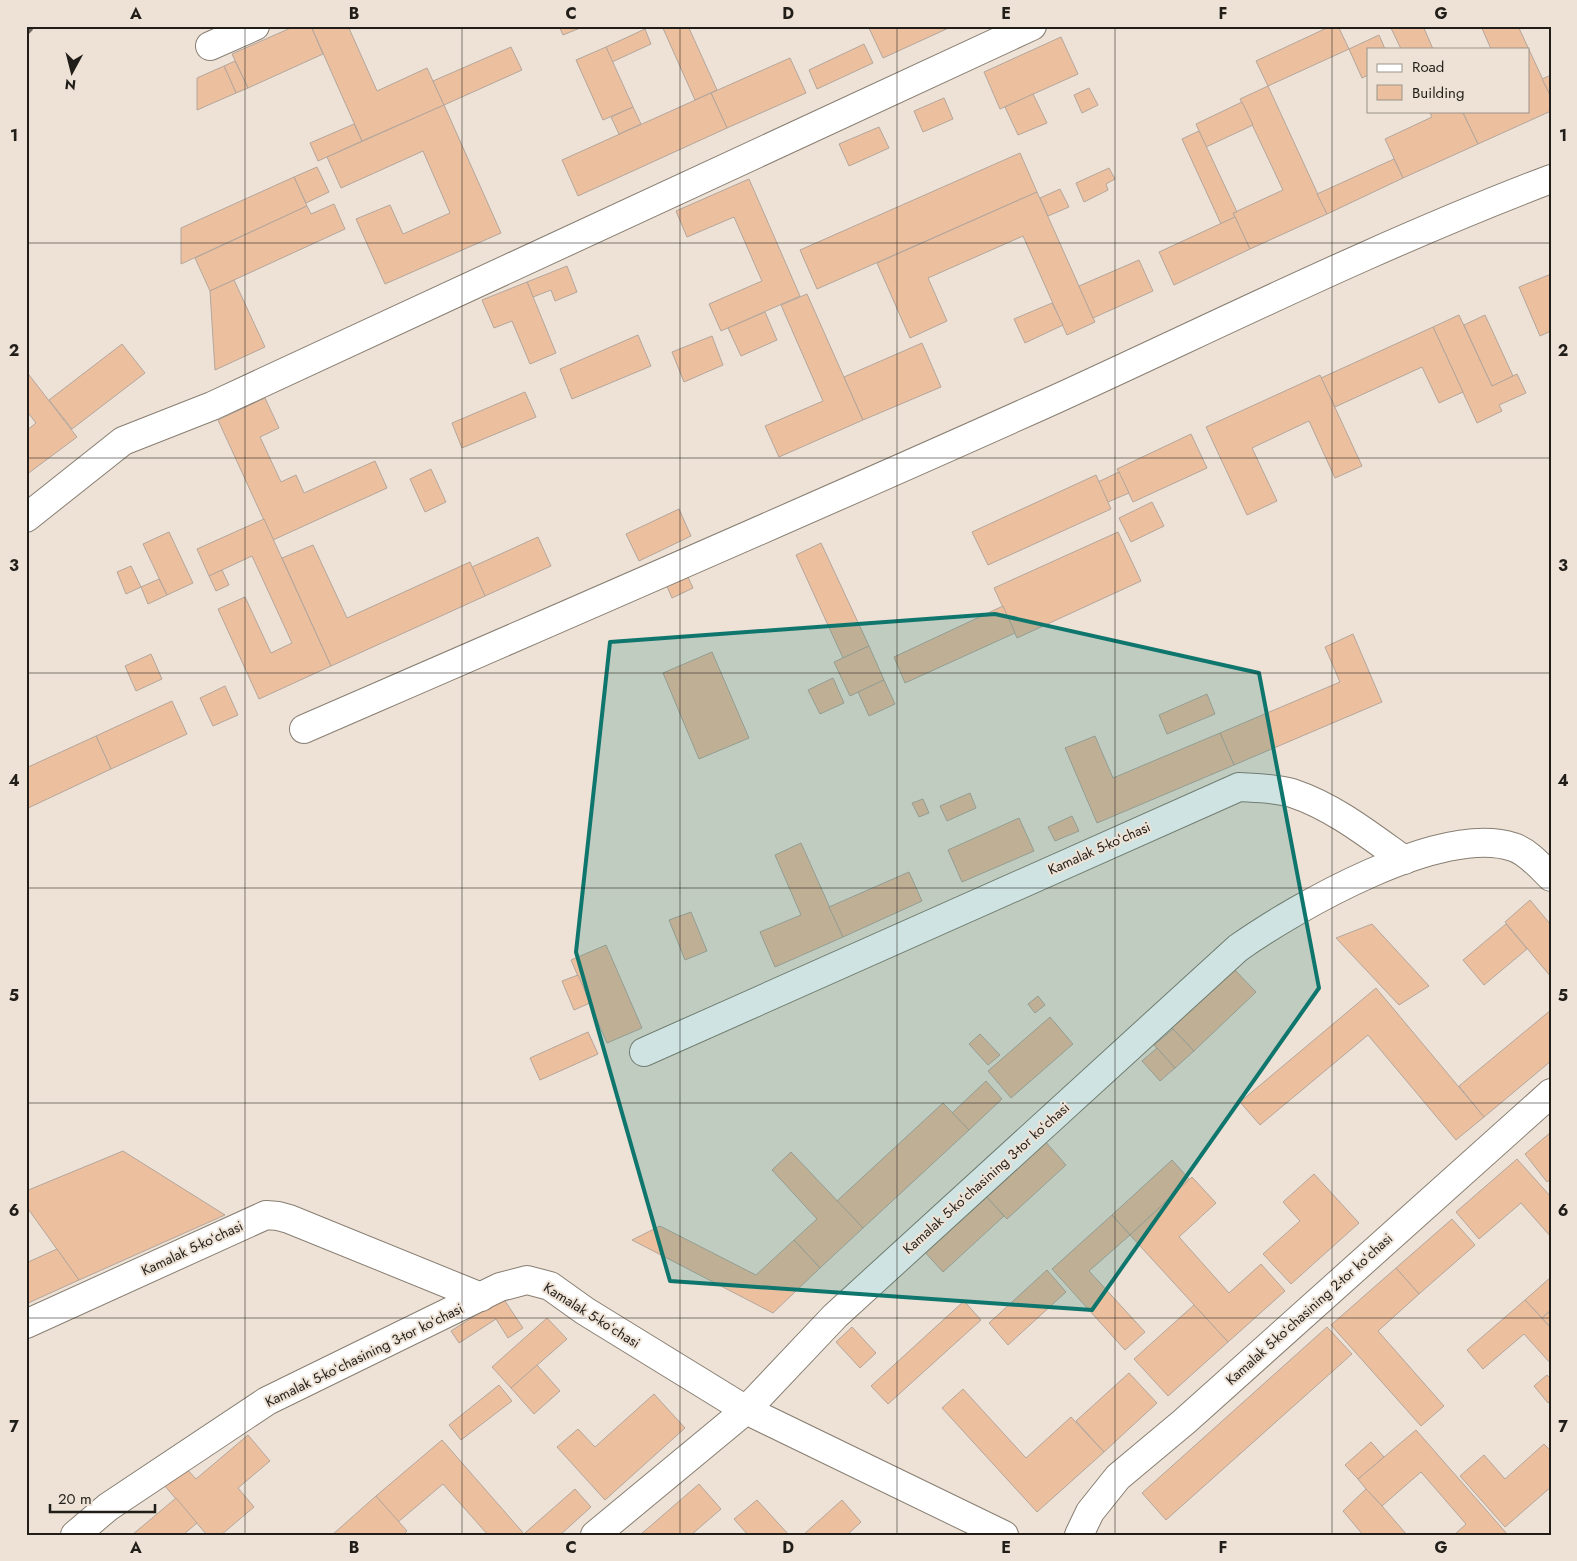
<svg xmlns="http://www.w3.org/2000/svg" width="1577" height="1561" font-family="Jost,sans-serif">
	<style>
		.building { fill: #ecbf9f; stroke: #b4a69c }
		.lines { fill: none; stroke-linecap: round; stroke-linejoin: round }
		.street-casing { stroke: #887e72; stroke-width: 30 }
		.street { stroke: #fff; stroke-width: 28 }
		.rail { stroke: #706962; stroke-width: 4; stroke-dasharray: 8 4; stroke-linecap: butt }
		.marked { fill: #0f766e; fill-opacity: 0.2; stroke: #0f766e; stroke-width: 4; stroke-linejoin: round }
		.grid { fill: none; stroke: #211d19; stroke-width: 1; stroke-opacity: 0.55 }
		.labels { text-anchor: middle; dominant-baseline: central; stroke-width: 4; stroke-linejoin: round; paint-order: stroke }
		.street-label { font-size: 14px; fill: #211d19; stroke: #ede2d5 }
		.neatline { fill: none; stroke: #211d19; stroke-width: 2 }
		.grid-label { font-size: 16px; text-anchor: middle; font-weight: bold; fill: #211d19 }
	</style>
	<rect width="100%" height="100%" fill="#ede2d5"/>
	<!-- building -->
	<g class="building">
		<path d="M295,26H311L323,54L248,88L232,54Z"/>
		<path d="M311,26H348L377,91L427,68L444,105L362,141Z"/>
		<path d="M559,26H585L563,35Z"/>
		<path d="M662,26H688L717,90L695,100Z"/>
		<path d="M868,26H953L883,58Z"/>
		<path d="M1331,26H1338L1349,49L1268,86L1256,61Z"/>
		<path d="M1395,26H1423L1433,49H1401L1391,28Z"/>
		<path d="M1481,26H1518L1551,97V111L1478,144L1462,111H1528V49H1491Z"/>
		<path d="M645,29L651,44L612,62L606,47Z"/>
		<path d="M1379,35L1385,49H1368V75L1362,78L1349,49Z"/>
		<path d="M1061,37L1078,74L1000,109L984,72Z"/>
		<path d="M864,44L873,63L817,89L809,70Z"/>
		<path d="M511,47L522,70L444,105L433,81Z"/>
		<path d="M606,47L633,107L603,120L576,60Z"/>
		<path d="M790,58L806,93L727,128L711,93Z"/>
		<path d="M235,61L248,88L236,93L224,66Z"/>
		<path d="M224,66L236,93L197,110V78Z"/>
		<path d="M1551,75V97L1542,79Z"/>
		<path d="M1268,86L1327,214L1250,249L1233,213L1283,190L1240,99Z"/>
		<path d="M1089,88L1098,105L1082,113L1074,95Z"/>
		<path d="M711,93L727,128L578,196L562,160Z"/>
		<path d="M1033,94L1047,123L1018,135L1005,107Z"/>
		<path d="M944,98L953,119L923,132L914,111Z"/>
		<path d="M1242,102L1253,125L1206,147L1196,124Z"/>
		<path d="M444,105L501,233L385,284L356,219L390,205L403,234L450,213L423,151L341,188L327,157Z"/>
		<path d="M633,107L641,124L619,134L611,117Z"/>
		<path d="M1429,111H1462L1478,144L1403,178L1385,139L1432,117Z"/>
		<path d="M354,124L362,141L318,161L310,143Z"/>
		<path d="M879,127L889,148L849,166L839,144Z"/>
		<path d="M1199,131L1237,212L1233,213L1235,217L1221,224L1182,139Z"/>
		<path d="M1020,153L1037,192L817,289L800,250Z"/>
		<path d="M1394,159L1403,178L1327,214L1317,194Z"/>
		<path d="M317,167L329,192L306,203L294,177Z"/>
		<path d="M1109,168L1115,179L1106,184L1108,190L1084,202L1076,183Z"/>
		<path d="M294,177L307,206L181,264V228Z"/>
		<path d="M749,179L800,296L721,331L709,304L762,281L734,217L687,237L676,211Z"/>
		<path d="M1060,189L1069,207L1048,216L1040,198Z"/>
		<path d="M1037,192L1095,322L1067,335L1023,236L928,278L947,321L910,338L877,263Z"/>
		<path d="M334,204L345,229L210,291L195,258L307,206L311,214Z"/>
		<path d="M1235,217L1250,249L1174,285L1159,252Z"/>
		<path d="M1139,260L1153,291L1093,318L1079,286Z"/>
		<path d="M567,266L577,292L555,301L551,290L533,297L527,282Z"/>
		<path d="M1551,274V331L1540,336L1519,287Z"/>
		<path d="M234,280L265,347L215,370L210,291Z"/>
		<path d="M527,282L556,353L530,364L512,321L494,328L482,300Z"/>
		<path d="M807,294L863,420L779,457L765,426L823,401L781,305Z"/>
		<path d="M1052,303L1063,325L1025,343L1014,319Z"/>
		<path d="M765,312L777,340L741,356L728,328Z"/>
		<path d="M1459,315L1492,386L1517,374L1526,393L1499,405L1502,411L1477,423L1433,327Z"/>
		<path d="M1485,315L1513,376L1492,386L1464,325Z"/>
		<path d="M1433,327L1463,392L1439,403L1422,367L1335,407L1321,378Z"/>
		<path d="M638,335L651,366L572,399L560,369Z"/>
		<path d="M712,336L723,365L684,382L672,352Z"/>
		<path d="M922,343L941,387L863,420L844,377Z"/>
		<path d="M122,344L145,373L72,429L49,400Z"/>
		<path d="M26,371L77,437L26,475V431L36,423L26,410Z"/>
		<path d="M1320,375L1362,466L1335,478L1309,421L1252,448L1277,501L1247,515L1206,427Z"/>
		<path d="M525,392L536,417L462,448L452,423Z"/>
		<path d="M265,398L279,428L260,437L281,482L296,475L304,493L375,461L387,488L273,540L218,420Z"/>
		<path d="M1191,434L1207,468L1133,502L1117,469Z"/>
		<path d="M431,469L446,502L425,512L410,479Z"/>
		<path d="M1119,472L1129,493L1108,502L1098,482Z"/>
		<path d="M1096,475L1111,509L988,565L972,532Z"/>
		<path d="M1152,502L1164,526L1131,542L1119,518Z"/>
		<path d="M679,509L691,536L639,561L626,534Z"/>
		<path d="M264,519L331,666L259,699L218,609L245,597L271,653L292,643L252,556L209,576L197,549Z"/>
		<path d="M169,532L193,583L167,595L143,544Z"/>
		<path d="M1118,532L1141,581L1017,638L994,588Z"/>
		<path d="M538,537L551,566L485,596L472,567Z"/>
		<path d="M821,543L869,646L843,658L796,555Z"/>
		<path d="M313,545L347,618L470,562L485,596L331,666L282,558Z"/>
		<path d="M131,566L141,587L126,594L117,572Z"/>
		<path d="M222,570L229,585L216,591L209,576Z"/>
		<path d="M687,575L693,588L672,598L666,584Z"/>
		<path d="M159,579L167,595L148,604L141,587Z"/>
		<path d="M1003,606L1015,633L905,683L894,657Z"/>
		<path d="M1353,634L1382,702L1234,765L1220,733L1340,682L1325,647Z"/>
		<path d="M869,646L884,680L850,696L834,662Z"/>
		<path d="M712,652L749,738L699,759L663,673Z"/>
		<path d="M151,654L162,679L136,691L125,666Z"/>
		<path d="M833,678L844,703L820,714L808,690Z"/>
		<path d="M884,680L895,704L869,716L858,692Z"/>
		<path d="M225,686L238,715L213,726L200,698Z"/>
		<path d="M1207,694L1215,714L1167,734L1159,715Z"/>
		<path d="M172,701L187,734L111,769L96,736Z"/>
		<path d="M1220,733L1234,765L1097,823L1065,748L1095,736L1113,778Z"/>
		<path d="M96,736L111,769L26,809V768Z"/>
		<path d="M970,793L976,808L947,821L940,806Z"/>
		<path d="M923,799L929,813L919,817L912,803Z"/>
		<path d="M1072,816L1079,831L1055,841L1048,827Z"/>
		<path d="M1019,818L1034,851L962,882L948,850Z"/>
		<path d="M801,843L843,937L775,967L760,932L801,915L775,855Z"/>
		<path d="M909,872L922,901L843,937L829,907Z"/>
		<path d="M1530,900L1551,925V977L1505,922Z"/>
		<path d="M691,912L707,951L685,960L669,920Z"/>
		<path d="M1372,924L1429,986L1399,1005L1336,938Z"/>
		<path d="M1506,924L1527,949L1484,985L1463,960Z"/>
		<path d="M606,945L642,1028L607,1043L571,960Z"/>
		<path d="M1233,968L1256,992L1194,1051L1171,1027Z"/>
		<path d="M578,975L590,1003L574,1010L562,981Z"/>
		<path d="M1376,988L1484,1117L1456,1140L1368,1035L1260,1125L1240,1102Z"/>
		<path d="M1038,996L1045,1005L1035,1013L1028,1004Z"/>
		<path d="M1551,1010V1061L1484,1117L1459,1086Z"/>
		<path d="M1050,1017L1073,1044L1011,1098L988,1071Z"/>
		<path d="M1173,1029L1194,1051L1175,1068L1154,1045Z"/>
		<path d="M588,1032L598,1054L540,1080L530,1058Z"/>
		<path d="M980,1034L1000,1055L988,1065L969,1044Z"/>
		<path d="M1157,1048L1175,1068L1160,1081L1142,1061Z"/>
		<path d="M986,1081L1002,1099L969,1130L952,1113Z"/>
		<path d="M943,1103L969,1130L863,1228L837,1201Z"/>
		<path d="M1551,1132V1179L1547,1182L1525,1154Z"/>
		<path d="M1043,1139L1066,1165L1007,1219L983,1193Z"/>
		<path d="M123,1151L225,1215L79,1280L26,1206V1191Z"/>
		<path d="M791,1152L863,1228L820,1268L794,1240L817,1219L772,1170Z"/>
		<path d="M1517,1159L1551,1197V1237L1521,1203L1479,1239L1456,1212Z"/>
		<path d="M1172,1160L1190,1180L1130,1235L1112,1215Z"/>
		<path d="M1314,1174L1359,1223L1291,1284L1263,1254L1300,1221L1283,1202Z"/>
		<path d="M1192,1177L1216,1203L1179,1237L1229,1293L1261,1264L1285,1291L1228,1342L1130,1235Z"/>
		<path d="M984,1194L1004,1216L943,1272L923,1250Z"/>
		<path d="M1112,1215L1130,1235L1089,1271L1145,1332L1125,1350L1052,1269Z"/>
		<path d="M1452,1219L1475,1245L1419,1294L1396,1268Z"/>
		<path d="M660,1226L756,1275L794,1240L820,1268L773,1313L632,1240Z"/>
		<path d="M57,1249L79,1280L26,1304V1263Z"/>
		<path d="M1396,1268L1419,1294L1378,1331L1444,1406L1421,1426L1331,1325Z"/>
		<path d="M1047,1270L1066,1292L1008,1345L989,1323Z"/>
		<path d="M1551,1277V1310L1542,1318L1525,1300Z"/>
		<path d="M503,1298L523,1328L508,1338L496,1319L459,1343L451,1331Z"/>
		<path d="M1525,1300L1551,1328V1364L1524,1334L1483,1369L1467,1350Z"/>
		<path d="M964,1301L981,1320L888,1404L871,1386Z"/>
		<path d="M1194,1305L1228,1342L1168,1396L1134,1359Z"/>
		<path d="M1551,1310V1328L1542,1318Z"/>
		<path d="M547,1318L567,1339L511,1388L492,1367Z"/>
		<path d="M852,1327L876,1353L860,1368L836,1342Z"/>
		<path d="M1327,1327L1352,1354L1166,1520L1142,1493Z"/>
		<path d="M537,1365L560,1391L534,1414L511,1388Z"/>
		<path d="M1129,1373L1157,1403L1104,1452L1076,1421Z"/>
		<path d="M1547,1375L1551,1379V1401L1548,1403L1534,1386Z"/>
		<path d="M499,1385L512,1401L461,1440L449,1425Z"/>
		<path d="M963,1389L1026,1458L1071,1417L1104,1452L1037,1512L942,1408Z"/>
		<path d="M654,1394L685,1428L605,1500L557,1447L578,1429L595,1447Z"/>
		<path d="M1416,1430L1508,1535H1454L1466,1524L1421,1472L1382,1506L1366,1489L1358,1479Z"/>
		<path d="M248,1435L270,1461L238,1488L254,1507L221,1535H207L164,1485L185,1467L196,1479Z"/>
		<path d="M442,1440L525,1535H488L443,1484L398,1522L376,1496Z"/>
		<path d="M1371,1442L1384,1457L1358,1479L1345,1465Z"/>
		<path d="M1544,1444L1551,1451V1487L1505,1527L1460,1476L1484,1455L1505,1479Z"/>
		<path d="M699,1484L721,1509L691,1535H640Z"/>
		<path d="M575,1489L591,1507L560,1535H527L525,1533Z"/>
		<path d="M1366,1489L1382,1506L1407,1535H1363L1343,1511Z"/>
		<path d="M376,1496L407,1531L403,1535H332Z"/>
		<path d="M176,1498L197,1523L183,1535H132Z"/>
		<path d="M757,1500L789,1535H748L734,1519Z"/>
		<path d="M842,1500L861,1522L847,1535H803Z"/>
	</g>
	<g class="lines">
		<!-- street casing -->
		<g class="street-casing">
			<g id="street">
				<path d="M210,46L255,26"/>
				<path d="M26,518L123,441L212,406L1032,26"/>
				<path d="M304,729C555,620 807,511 1056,399C1220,324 1382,243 1551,179"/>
				<path d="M644,1052L1239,787C1256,788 1275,788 1292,793C1334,807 1369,835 1404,860"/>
				<path d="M26,1324L266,1215L278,1216L289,1219L481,1297"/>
				<path d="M75,1535L108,1507L267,1401L500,1287L527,1280L550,1286L585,1311L746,1410L1004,1535"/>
				<path d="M595,1535L746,1410L835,1316L1238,948C1296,907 1442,823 1513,847C1527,851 1541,867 1551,877"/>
				<path d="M1079,1535L1090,1512L1118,1477L1185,1421L1551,1093"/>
			</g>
		</g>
		<!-- street -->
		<use href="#street" class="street"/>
		<!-- rail -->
		<path class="rail" d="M26,34L34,26"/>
	</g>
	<!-- marked area -->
	<path class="marked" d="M995,614L1259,673L1319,988L1092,1310L670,1281L576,952L610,642Z"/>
	<!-- grid -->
	<path class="grid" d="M245,26V1535M462,26V1535M680,26V1535M897,26V1535M1115,26V1535M1332,26V1535M26,243H1551M26,458H1551M26,673H1551M26,888H1551M26,1103H1551M26,1318H1551"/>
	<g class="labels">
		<!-- street labels -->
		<g class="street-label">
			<text transform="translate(1099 848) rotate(-24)">Kamalak 5-koʻchasi</text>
			<text transform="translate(986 1178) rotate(-42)">Kamalak 5-koʻchasining 3-tor koʻchasi</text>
			<text transform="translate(192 1248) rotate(-25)">Kamalak 5-koʻchasi</text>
			<text transform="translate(1309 1309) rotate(-42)">Kamalak 5-koʻchasining 2-tor koʻchasi</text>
			<text transform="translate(592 1315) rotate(32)">Kamalak 5-koʻchasi</text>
			<text transform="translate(364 1355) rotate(-26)">Kamalak 5-koʻchasining 3-tor koʻchasi</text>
		</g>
	</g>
	<!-- border -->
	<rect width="1577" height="1561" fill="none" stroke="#ede2d5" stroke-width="55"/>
	<!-- legend -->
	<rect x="1367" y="48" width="162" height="65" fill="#ede2d5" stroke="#9b938a"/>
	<rect x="1377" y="64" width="25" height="8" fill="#ffffff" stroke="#9b938a"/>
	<text x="1412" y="72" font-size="15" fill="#211d19">Road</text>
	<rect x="1377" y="85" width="25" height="15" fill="#ecbf9f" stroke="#9b938a"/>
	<text x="1412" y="98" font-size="15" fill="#211d19">Building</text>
	<!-- north arrow -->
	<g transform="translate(72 72) rotate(187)" stroke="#ede2d5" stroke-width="4" paint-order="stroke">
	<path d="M0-4L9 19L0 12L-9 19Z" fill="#211d19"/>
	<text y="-8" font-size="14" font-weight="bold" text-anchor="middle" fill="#211d19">N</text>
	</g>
	<!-- scale -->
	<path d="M50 1504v8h105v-8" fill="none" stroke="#211d19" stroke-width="2.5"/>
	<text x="58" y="1504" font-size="15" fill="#211d19" stroke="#ede2d5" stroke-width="4" paint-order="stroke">20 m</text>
	<rect x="28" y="28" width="1522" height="1506" class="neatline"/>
	<g class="grid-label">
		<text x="136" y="19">A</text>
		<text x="354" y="19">B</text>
		<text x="571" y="19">C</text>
		<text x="788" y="19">D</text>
		<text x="1006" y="19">E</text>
		<text x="1223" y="19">F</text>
		<text x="1441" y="19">G</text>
		<text x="14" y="141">1</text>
		<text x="1563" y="141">1</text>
		<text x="14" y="356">2</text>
		<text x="1563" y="356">2</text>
		<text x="14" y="571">3</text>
		<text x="1563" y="571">3</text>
		<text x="14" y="786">4</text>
		<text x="1563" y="786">4</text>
		<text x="14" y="1001">5</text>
		<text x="1563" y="1001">5</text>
		<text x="14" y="1216">6</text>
		<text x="1563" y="1216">6</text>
		<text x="14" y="1432">7</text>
		<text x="1563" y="1432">7</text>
		<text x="136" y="1553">A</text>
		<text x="354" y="1553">B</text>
		<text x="571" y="1553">C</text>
		<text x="788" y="1553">D</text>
		<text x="1006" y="1553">E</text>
		<text x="1223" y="1553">F</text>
		<text x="1441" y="1553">G</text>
	</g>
</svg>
